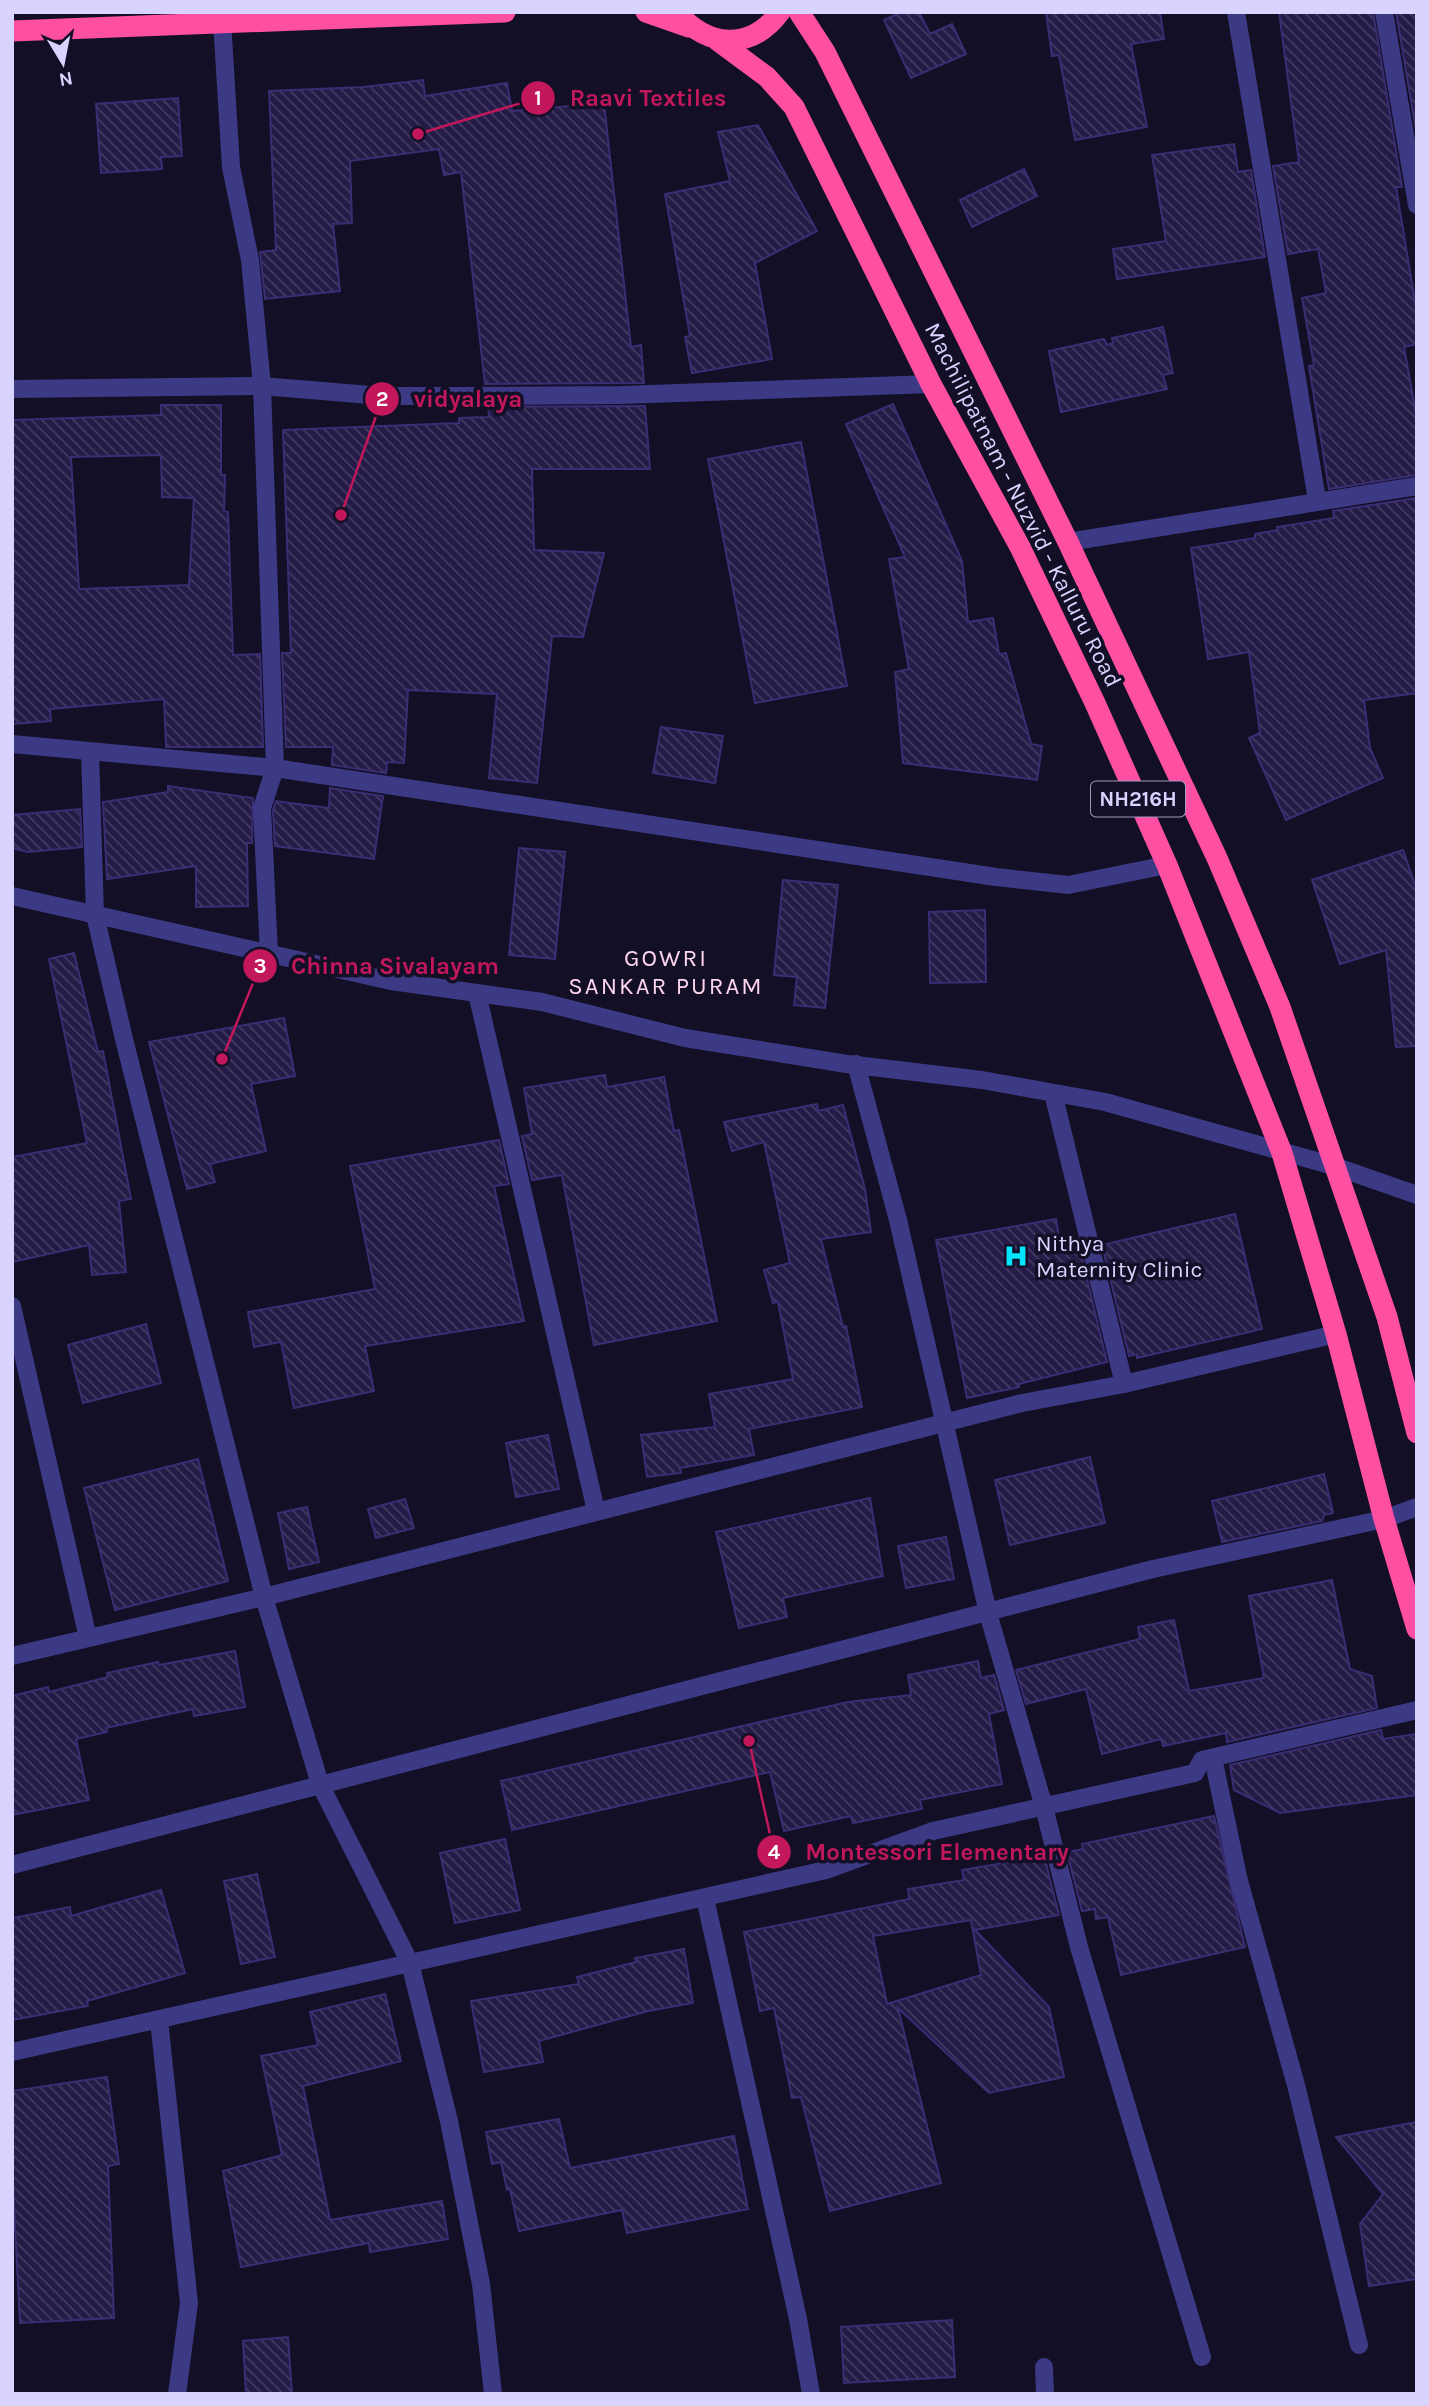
<svg xmlns="http://www.w3.org/2000/svg" width="1429" height="2406" font-family="Karla,sans-serif">
	<style>
		.building { fill: url(#building-back-hatch); stroke: #3b2d73; stroke-width: 2; fill-rule: evenodd }
		.lines { fill: none; stroke-linecap: round; stroke-linejoin: round }
		.minor { stroke: #3d3a85; stroke-width: 18 }
		.highway { stroke: #ff4fa3; stroke-width: 21 }
		.labels { text-anchor: middle; dominant-baseline: central; stroke-width: 7; stroke-linejoin: round; paint-order: stroke }
		.shield { fill: #130f26; stroke: #9e99be; stroke-width: 2 }
		.shield-label { font-size: 21px; font-weight: bold; fill: #d9d4ff }
		.street-label { font-size: 23px; fill: #d9d4ff; stroke: #130f26 }
		.poi-label { font-size: 23px; fill: #d9d4ff; stroke: #130f26; text-anchor: start }
		.neighbourhood-label { font-size: 24px; letter-spacing: 2px; fill: #ffd6f0; stroke: #130f26 }
		.leader { fill: none; stroke: #c2185b; stroke-width: 2.5 }
		.callout-dot { fill: #c2185b; stroke: #130f26; stroke-width: 2.5 }
		.mark-label { font-size: 21px; text-anchor: middle; font-weight: bold; fill: #fff }
		.callout-label { font-size: 24px; text-anchor: middle; font-weight: bold; fill: #c2185b; stroke: #130f26; stroke-width: 7; stroke-linejoin: round; paint-order: stroke }
	</style>
	<defs>
		<pattern id="building-back-hatch" width="6" height="6" patternUnits="userSpaceOnUse" patternTransform="scale(1.75)"><rect width="6" height="6" fill="#241b47"/><path d="M-1 5l2 2M0 0l6 6M5-1l2 2" fill="none" stroke="#433b63"/></pattern>
	</defs>
	<rect width="100%" height="100%" fill="#130f26"/>
	<!-- building -->
	<g class="building">
		<path d="M902,12H919L930,34L952,24L966,54L911,78L884,20Z"/>
		<path d="M1046,12H1160L1164,39L1131,44L1147,127L1075,140L1059,55L1052,56Z"/>
		<path d="M1279,12H1373L1402,187H1396L1417,314V344L1404,347L1417,420V475L1329,489L1309,366L1314,365L1302,298L1326,293L1318,249L1288,254L1273,166L1299,162Z"/>
		<path d="M1396,12H1417V136Z"/>
		<path d="M423,80L425,96L507,83L512,111L604,103L631,347L641,345L644,383L485,384L461,172L444,175L439,149L350,161L352,223L333,224L340,291L265,299L260,252L276,250L269,91L364,87Z"/>
		<path d="M178,98L182,156L161,157L162,169L101,173L96,104Z"/>
		<path d="M758,125L817,231L755,263L772,359L692,373L685,337L690,336L665,194L730,181L718,132Z"/>
		<path d="M1234,144L1238,172L1251,170L1265,257L1117,279L1113,249L1166,241L1152,155Z"/>
		<path d="M1024,169L1037,196L972,227L960,200Z"/>
		<path d="M1163,327L1173,373L1163,375L1167,389L1061,412L1049,351L1104,339L1107,345L1113,343L1112,338Z"/>
		<path d="M893,404L962,561L968,622L993,618L999,654L1006,653L1031,744L1042,746L1037,780L903,763L895,672L909,669L889,559L905,557L846,424Z"/>
		<path d="M161,405H221V475H225L224,511L228,512L233,655L260,654L263,747H166L164,699L50,709L51,721L12,724V420L161,415ZM161,455L162,497L194,498L189,585L79,589L71,457Z"/>
		<path d="M645,406L650,469H532L534,550L604,553L583,637L552,636L537,783L489,778L497,694L408,690L404,763L387,762L386,773L332,765L333,747H286L282,653H291L283,430L459,423V418L489,417L488,407Z"/>
		<path d="M801,442L847,686L755,703L708,459Z"/>
		<path d="M1417,498V693L1364,700L1370,748L1383,778L1286,820L1249,738L1260,733L1249,652L1208,659L1191,548L1255,538V534L1278,530L1277,527L1334,518L1333,511Z"/>
		<path d="M661,727L723,736L715,783L653,773Z"/>
		<path d="M168,786L253,798L252,843H247L248,906L196,907V866L107,879L103,802L168,792Z"/>
		<path d="M330,788L383,796L374,859L275,846L273,810L276,801L329,808Z"/>
		<path d="M80,809L82,847L28,852L12,848V815Z"/>
		<path d="M519,848L565,852L555,959L509,955Z"/>
		<path d="M1403,850L1417,891V1046L1396,1047L1386,950L1340,964L1312,880Z"/>
		<path d="M783,880L838,885L825,1008L794,1005L797,977L774,975Z"/>
		<path d="M985,910L986,982L930,983L929,912Z"/>
		<path d="M74,953L98,1052L103,1051L131,1199L119,1201L126,1272L92,1275L89,1245L12,1262V1157L87,1143L49,959Z"/>
		<path d="M284,1018L295,1076L251,1084L266,1151L210,1164L215,1182L187,1189L149,1042Z"/>
		<path d="M605,1075L607,1087L664,1077L674,1131L679,1130L717,1321L594,1345L562,1175L532,1180L522,1136L532,1134L524,1088Z"/>
		<path d="M817,1104L818,1111L843,1105L865,1189L871,1232L821,1239L843,1327L846,1326L862,1407L749,1429L754,1455L680,1468L681,1473L647,1477L641,1435L715,1427L709,1394L793,1379L778,1302L773,1303L764,1270L790,1263L764,1142L732,1151L724,1122Z"/>
		<path d="M499,1140L509,1184L494,1186L524,1321L365,1346L374,1391L294,1408L281,1342L254,1347L248,1312L375,1289L350,1166Z"/>
		<path d="M1235,1214L1262,1329L1137,1358V1354L1129,1356L1102,1245Z"/>
		<path d="M1056,1219L1062,1254L1080,1250L1107,1362L1019,1384V1387L967,1398L936,1240Z"/>
		<path d="M146,1324L161,1383L83,1403L68,1345Z"/>
		<path d="M548,1435L559,1489L516,1497L506,1443Z"/>
		<path d="M1090,1457L1105,1523L1010,1545L995,1480Z"/>
		<path d="M198,1459L228,1581L115,1610L84,1488Z"/>
		<path d="M1324,1474L1333,1513L1324,1515L1322,1521L1222,1542L1212,1501Z"/>
		<path d="M870,1498L883,1576L783,1598L787,1617L739,1628L716,1532Z"/>
		<path d="M405,1499L414,1528L376,1538L368,1509Z"/>
		<path d="M307,1507L319,1562L289,1569L278,1513Z"/>
		<path d="M946,1537L954,1579L906,1588L898,1546Z"/>
		<path d="M1332,1580L1350,1669L1372,1676L1377,1708L1227,1742L1226,1733L1163,1746L1161,1739L1102,1754L1086,1689L1026,1704L1016,1670L1140,1639L1138,1627L1174,1620L1189,1691L1264,1678L1249,1596Z"/>
		<path d="M235,1651L245,1707L194,1716L193,1709L106,1728L107,1732L76,1739L89,1800L12,1815V1696L48,1687L49,1692L108,1677L107,1673L158,1662L159,1665Z"/>
		<path d="M978,1661L981,1678L994,1675L1004,1710L989,1714L1002,1784L920,1800L922,1809L853,1823L851,1816L784,1831L770,1772L512,1830L501,1781L848,1702L911,1695L908,1675Z"/>
		<path d="M1381,1730L1383,1739L1417,1734V1795L1280,1813L1234,1790L1230,1765Z"/>
		<path d="M1214,1816L1245,1947L1121,1975L1108,1917L1096,1919L1095,1909L1082,1911L1067,1852L1083,1849L1082,1844Z"/>
		<path d="M505,1839L520,1910L455,1923L440,1853Z"/>
		<path d="M1044,1856L1059,1915L975,1930L1049,2007L1064,2077L989,2093L898,2008L941,2183L830,2211L801,2097L792,2098L774,2008L760,2011L744,1932L909,1899L908,1889L964,1880L962,1870ZM971,1920L981,1975L887,2004L873,1936Z"/>
		<path d="M257,1874L275,1957L241,1964L224,1881Z"/>
		<path d="M161,1890L185,1973L87,2001L88,2006L12,2020V1918L70,1907L71,1916Z"/>
		<path d="M684,1949L693,2003L648,2011L539,2041L543,2062L484,2072L471,2001L579,1984L577,1977L636,1962L635,1958Z"/>
		<path d="M385,1994L401,2061L303,2086L330,2220L442,2201L448,2239L370,2252L369,2243L241,2267L223,2171L282,2155L261,2056L318,2045L310,2012Z"/>
		<path d="M107,2077L119,2164L108,2166L114,2318L20,2323L12,2169V2091Z"/>
		<path d="M559,2119L570,2168L734,2136L748,2209L627,2233L622,2210L519,2231L510,2189L507,2190L501,2162L492,2164L486,2132Z"/>
		<path d="M1417,2122V2279L1369,2286L1360,2224L1383,2194L1336,2137Z"/>
		<path d="M952,2320L955,2377L844,2383L841,2327Z"/>
		<path d="M288,2337L292,2394H246L243,2341Z"/>
	</g>
	<g class="lines">
		<!-- minor -->
		<g class="minor">
			<path d="M1236,12L1317,500"/>
			<path d="M1384,12L1417,205"/>
			<path d="M222,21L231,167L250,260L262,386L275,768L262,808L269,954"/>
			<path d="M12,389L262,386L382,396H461L621,395L931,384"/>
			<path d="M1068,542L1417,486"/>
			<path d="M12,744L275,768L996,877L1068,885L1167,865"/>
			<path d="M90,752L95,915L124,1039L264,1597L320,1784L410,1963L449,2121L481,2284L493,2394"/>
			<path d="M12,896L391,981L542,1002L685,1038L847,1064L982,1080L1105,1102L1334,1166L1417,1195"/>
			<path d="M477,993L596,1511"/>
			<path d="M856,1064L898,1220L988,1613L1044,1807L1079,1947L1202,2357"/>
			<path d="M1053,1093L1124,1384"/>
			<path d="M12,1306L88,1638"/>
			<path d="M12,1656L264,1597L1022,1403L1124,1384L1336,1334"/>
			<path d="M1213,1758L1239,1881L1296,2085L1359,2345"/>
			<path d="M12,1865L1153,1569L1384,1519L1417,1507"/>
			<path d="M705,1898L798,2319L811,2394"/>
			<path d="M159,2020L189,2303L177,2394"/>
			<path d="M12,2052L826,1870L933,1831L1195,1773L1202,1760L1417,1710"/>
			<path d="M1044,2367L1045,2394"/>
		</g>
		<!-- highway -->
		<g class="highway">
			<path d="M646,12L689,27"/>
			<path d="M677,12C707,47 750,52 780,12"/>
			<path d="M799,12L825,52L1068,542L1217,858L1280,1007L1387,1317L1417,1433"/>
			<path d="M12,31L505,12"/>
			<path d="M717,40L767,77L794,107L931,384L1020,547L1095,703L1167,865L1282,1153L1336,1334L1384,1519L1417,1629"/>
		</g>
	</g>
	<!-- icons -->
	<defs>
		<g id="hospital-bare" transform="scale(1.89)"><path d="M-5-5h3v3.5h4V-5h3V5h-3V1.5h-4V5h-3Z" fill="#00e5ff" stroke="#130f26" stroke-width="2.5" paint-order="stroke"/></g>
	</defs>
	<g fill-rule="evenodd">
		<use href="#hospital-bare" x="1016" y="1256"/>
	</g>
	<g class="labels">
		<!-- shield labels -->
		<rect class="shield" x="1091" y="781.5" width="94" height="35" rx="5"/>
		<g class="shield-label">
			<text x="1138" y="799">NH216H</text>
		</g>
		<!-- street labels -->
		<g class="street-label">
			<text transform="translate(1023 505) rotate(63)">Machilipatnam - Nuzvid - Kalluru Road</text>
		</g>
		<!-- poi labels -->
		<g class="poi-label">
			<text x="1036" y="1243">Nithya<tspan x="1036" dy="26">Maternity Clinic</tspan></text>
		</g>
		<!-- neighbourhood labels -->
		<g class="neighbourhood-label">
			<text x="666" y="958">GOWRI<tspan x="666" dy="28">SANKAR PURAM</tspan></text>
		</g>
	</g>
	<!-- callouts -->
	<path class="leader" d="M418 134L538 98M341 515L382 399M222 1059L260 966M749 1741L774 1852"/>
	<g class="callout-dot">
		<circle cx="418" cy="134" r="7"/>
		<circle cx="341" cy="515" r="7"/>
		<circle cx="222" cy="1059" r="7"/>
		<circle cx="749" cy="1741" r="7"/>
		<circle cx="538" cy="98" r="18"/>
		<circle cx="382" cy="399" r="18"/>
		<circle cx="260" cy="966" r="18"/>
		<circle cx="774" cy="1852" r="18"/>
	</g>
	<g class="mark-label">
		<text x="538" y="105">1</text>
		<text x="382" y="406">2</text>
		<text x="260" y="973">3</text>
		<text x="774" y="1859">4</text>
	</g>
	<g class="callout-label">
		<text x="648" y="106">Raavi Textiles</text>
		<text x="468" y="407">vidyalaya</text>
		<text x="395" y="974">Chinna Sivalayam</text>
		<text x="937" y="1860">Montessori Elementary</text>
	</g>
	<!-- border -->
	<rect width="1429" height="2406" fill="none" stroke="#d9d4ff" stroke-width="28"/>
	<!-- north arrow -->
	<g transform="translate(63 63) rotate(170)" stroke="#130f26" stroke-width="5" paint-order="stroke">
	<path d="M0-5L12 26L0 18L-12 26Z" fill="#d9d4ff"/>
	<text y="-10" font-size="19" font-weight="bold" text-anchor="middle" fill="#d9d4ff">N</text>
	</g>
</svg>
